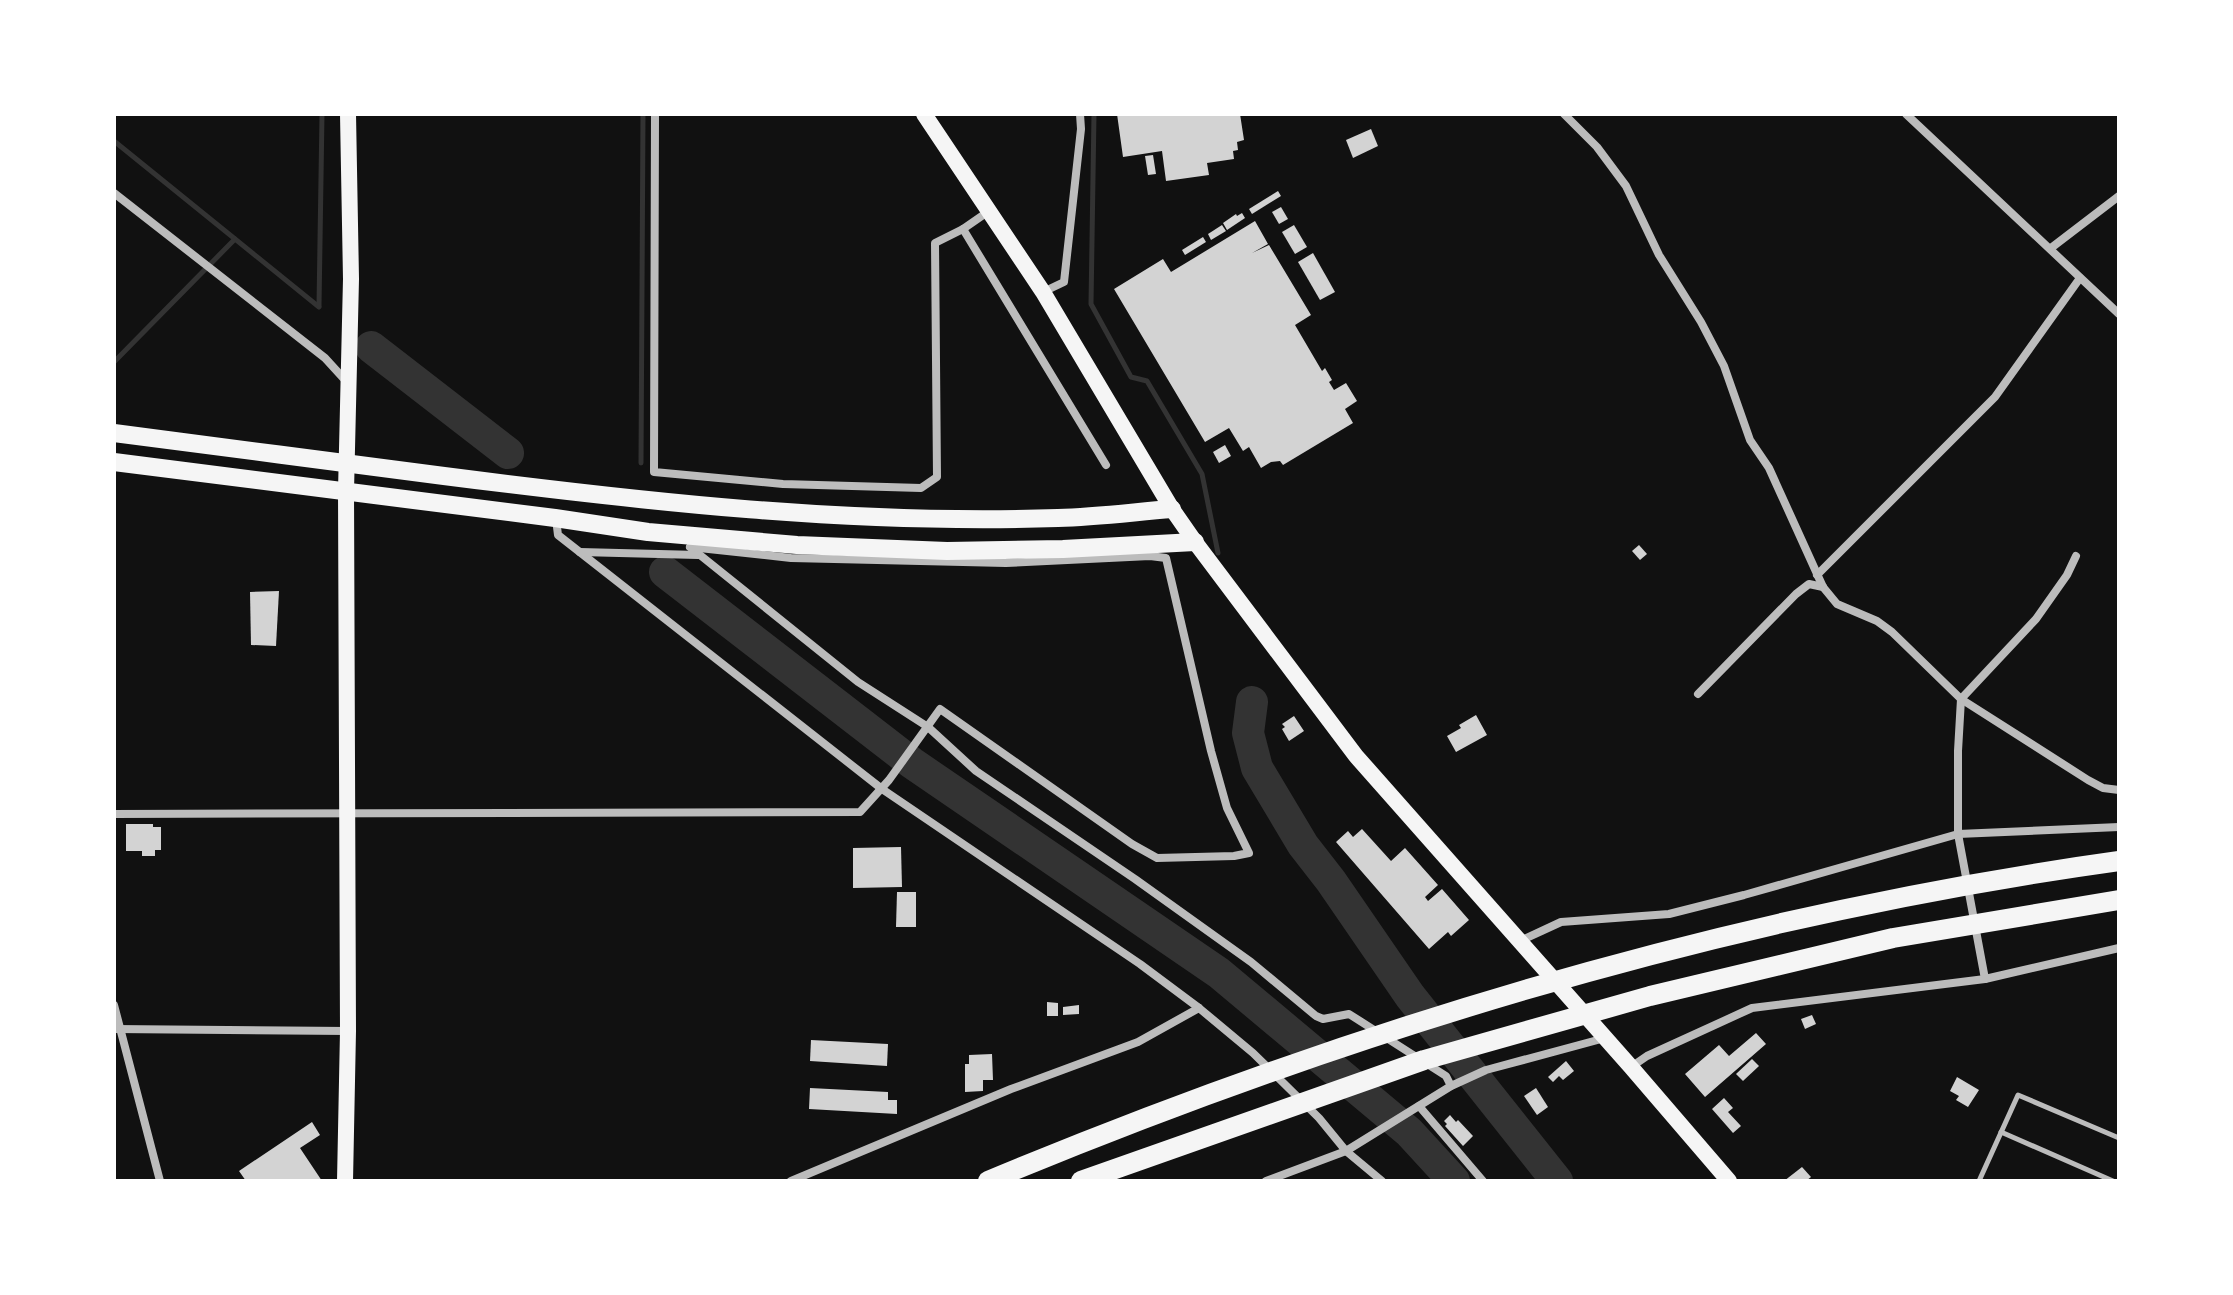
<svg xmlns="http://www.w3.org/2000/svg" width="2233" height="1295" font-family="'Asap Condensed',sans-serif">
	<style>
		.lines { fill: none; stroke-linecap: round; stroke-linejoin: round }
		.stream { stroke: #333; stroke-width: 5 }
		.river { stroke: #333; stroke-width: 32 }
		.building { fill: #d3d3d3 }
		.service { stroke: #bcbcbc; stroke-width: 5 }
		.minor { stroke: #bcbcbc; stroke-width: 8 }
		.secondary { stroke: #f5f5f5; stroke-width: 16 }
		.trunk { stroke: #f5f5f5; stroke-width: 18 }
		.motorway { stroke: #f5f5f5; stroke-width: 20 }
	</style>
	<rect width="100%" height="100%" fill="#111"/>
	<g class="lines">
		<!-- stream -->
		<g class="stream">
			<path d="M1094,114L1091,304L1131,377L1147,381L1202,474L1218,553"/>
			<path d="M114,141L319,307"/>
			<path d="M319,306L322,114"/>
			<path d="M114,362L235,239"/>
			<path d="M641,463L643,114"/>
		</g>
		<!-- river -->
		<g class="river">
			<path d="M371,347L508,453"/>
			<path d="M665,572L912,763L1219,973L1409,1132L1454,1181"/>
			<path d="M1252,702L1248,733L1257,768L1303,845L1331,881L1410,996L1557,1181"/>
		</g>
	</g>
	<!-- building -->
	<g class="building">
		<path d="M1117,114H1240L1244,140L1237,142L1238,150L1233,151L1234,159L1207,163L1209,175L1166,181L1162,151L1123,157Z"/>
		<path d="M1371,129L1378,146L1353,158L1346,140Z"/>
		<path d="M1153,155L1156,174L1148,175L1145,156Z"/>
		<path d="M1278,191L1281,196L1252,214L1249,209Z"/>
		<path d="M1281,207L1288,219L1279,224L1272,212Z"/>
		<path d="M1242,213L1245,218L1227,230L1223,223L1236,214L1237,216Z"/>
		<path d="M1255,221L1268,244L1252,253L1269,245L1311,315L1295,325L1322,371L1325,368L1332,380L1329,382L1334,390L1346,383L1357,401L1345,409L1353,423L1283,465L1280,461L1271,462L1261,468L1249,447L1243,451L1229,428L1205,442L1114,289L1163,259L1171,272Z"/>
		<path d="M1222,225L1226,231L1211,240L1208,234Z"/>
		<path d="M1294,225L1307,247L1295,254L1282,232Z"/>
		<path d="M1203,237L1206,242L1185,255L1182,250Z"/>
		<path d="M1313,253L1335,292L1320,300L1298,262Z"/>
		<path d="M1225,445L1231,456L1219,463L1213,452Z"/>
		<path d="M1639,545L1647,554L1640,560L1632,551Z"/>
		<path d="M279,591L276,646L251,645L250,592Z"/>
		<path d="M1476,715L1487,735L1456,752L1447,736L1461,728L1459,725Z"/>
		<path d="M1294,716L1304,731L1289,741L1282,729L1285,727L1282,724Z"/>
		<path d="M126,824H153V827H161V850H155V856H142V851H126Z"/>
		<path d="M1362,829L1391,861L1405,848L1438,885L1425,897L1428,901L1442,889L1469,920L1451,936L1448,932L1429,949L1336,842L1348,831L1353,837Z"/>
		<path d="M901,847L902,887L853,888V848Z"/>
		<path d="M897,892H916V927H896Z"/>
		<path d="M1047,1002L1058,1003V1016H1047Z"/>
		<path d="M1079,1005V1014L1063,1015V1007Z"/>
		<path d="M1812,1015L1816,1024L1805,1029L1801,1019Z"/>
		<path d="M1756,1033L1766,1044L1705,1097L1685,1074L1719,1045L1729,1056Z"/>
		<path d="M811,1040L888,1044L887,1066L810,1061Z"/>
		<path d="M992,1054L993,1080H983V1091L965,1092V1064H969V1055Z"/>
		<path d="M1752,1059L1759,1066L1743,1081L1736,1074Z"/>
		<path d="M1566,1061L1574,1071L1563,1080L1559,1076L1553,1082L1548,1077Z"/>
		<path d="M1957,1077L1979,1090L1968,1107L1956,1100L1959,1096L1950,1091Z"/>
		<path d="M810,1088L888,1092V1100H897V1114L809,1109Z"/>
		<path d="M1536,1088L1548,1107L1537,1115L1524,1096Z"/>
		<path d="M1724,1098L1733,1108L1728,1112L1741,1126L1733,1133L1712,1109Z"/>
		<path d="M1450,1115L1456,1122L1458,1120L1473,1136L1463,1146L1445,1126L1447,1124L1444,1121Z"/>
		<path d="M312,1122L320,1135L300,1148L322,1181H246L239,1171Z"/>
		<path d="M1802,1167L1811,1177L1806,1181H1784Z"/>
	</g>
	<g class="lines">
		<!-- service -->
		<g class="service">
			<path d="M2001,1132L2113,1181"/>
			<path d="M1979,1181L2018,1095L2119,1138"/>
		</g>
		<!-- minor -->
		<g class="minor">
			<path d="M655,114L654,472L783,484L921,488L937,477L935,243L963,229L989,211"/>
			<path d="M1564,114L1597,147L1626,186L1659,255L1701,322L1724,366L1750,440L1769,468L1823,587L1837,604L1877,621L1892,632L1961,699L2088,780L2103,788L2119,790"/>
			<path d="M1906,114L2119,314"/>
			<path d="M114,193L325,358L346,381"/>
			<path d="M963,229L1106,465"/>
			<path d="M2051,248L2119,196"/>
			<path d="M1043,292L1064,282L1081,129L1080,114"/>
			<path d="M556,519L558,535L882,789L1140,964L1199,1008L1253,1053L1319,1118L1346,1151L1382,1181"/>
			<path d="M690,547L858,682L928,727L976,771L1135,879L1251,962L1316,1016L1323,1019L1349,1014L1446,1076L1451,1086"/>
			<path d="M580,552L698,555"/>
			<path d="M1817,575L1995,397L2080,278"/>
			<path d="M1698,694L1796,594L1809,584L1823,587"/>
			<path d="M114,814L860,812L889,780L940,709L1132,844L1157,858L1234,856L1249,853L1227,808L1211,751L1166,558L1150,556L1006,563L791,558L690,547"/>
			<path d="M1520,941L1561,922L1669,914L1744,895L1958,834L2119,827"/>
			<path d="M1985,979L1958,834V751L1961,699L2036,619L2067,575L2076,556"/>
			<path d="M114,1005L160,1181"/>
			<path d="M114,1029L348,1031"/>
			<path d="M1631,1067L1647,1056L1752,1008L1985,979L2119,948"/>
			<path d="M1419,1106L1483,1181"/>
			<path d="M791,1181L1011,1089L1138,1042L1199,1008"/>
			<path d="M1266,1181L1346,1151L1451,1086L1486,1070L1605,1038"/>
		</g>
		<!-- secondary -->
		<g class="secondary">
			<path d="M924,114L1043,292L1172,509L1195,542L1356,756L1631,1067L1729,1181"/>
			<path d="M345,1181L348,1031L346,491L351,279L348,114"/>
		</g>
		<!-- trunk -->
		<g class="trunk">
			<path d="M114,433C224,447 334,462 444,476C647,502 852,525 1058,518C1096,517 1134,512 1172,509"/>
			<path d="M114,462L555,518L648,532L797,545L947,551L1063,549L1195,542"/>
		</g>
		<!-- motorway -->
		<g class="motorway">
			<path d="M988,1181C1350,1030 1729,915 2119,861"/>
			<path d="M1081,1181L1424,1060L1650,996L1893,938L2119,900"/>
		</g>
	</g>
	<!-- border -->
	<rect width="2233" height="1295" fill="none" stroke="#ffffff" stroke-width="232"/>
</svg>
